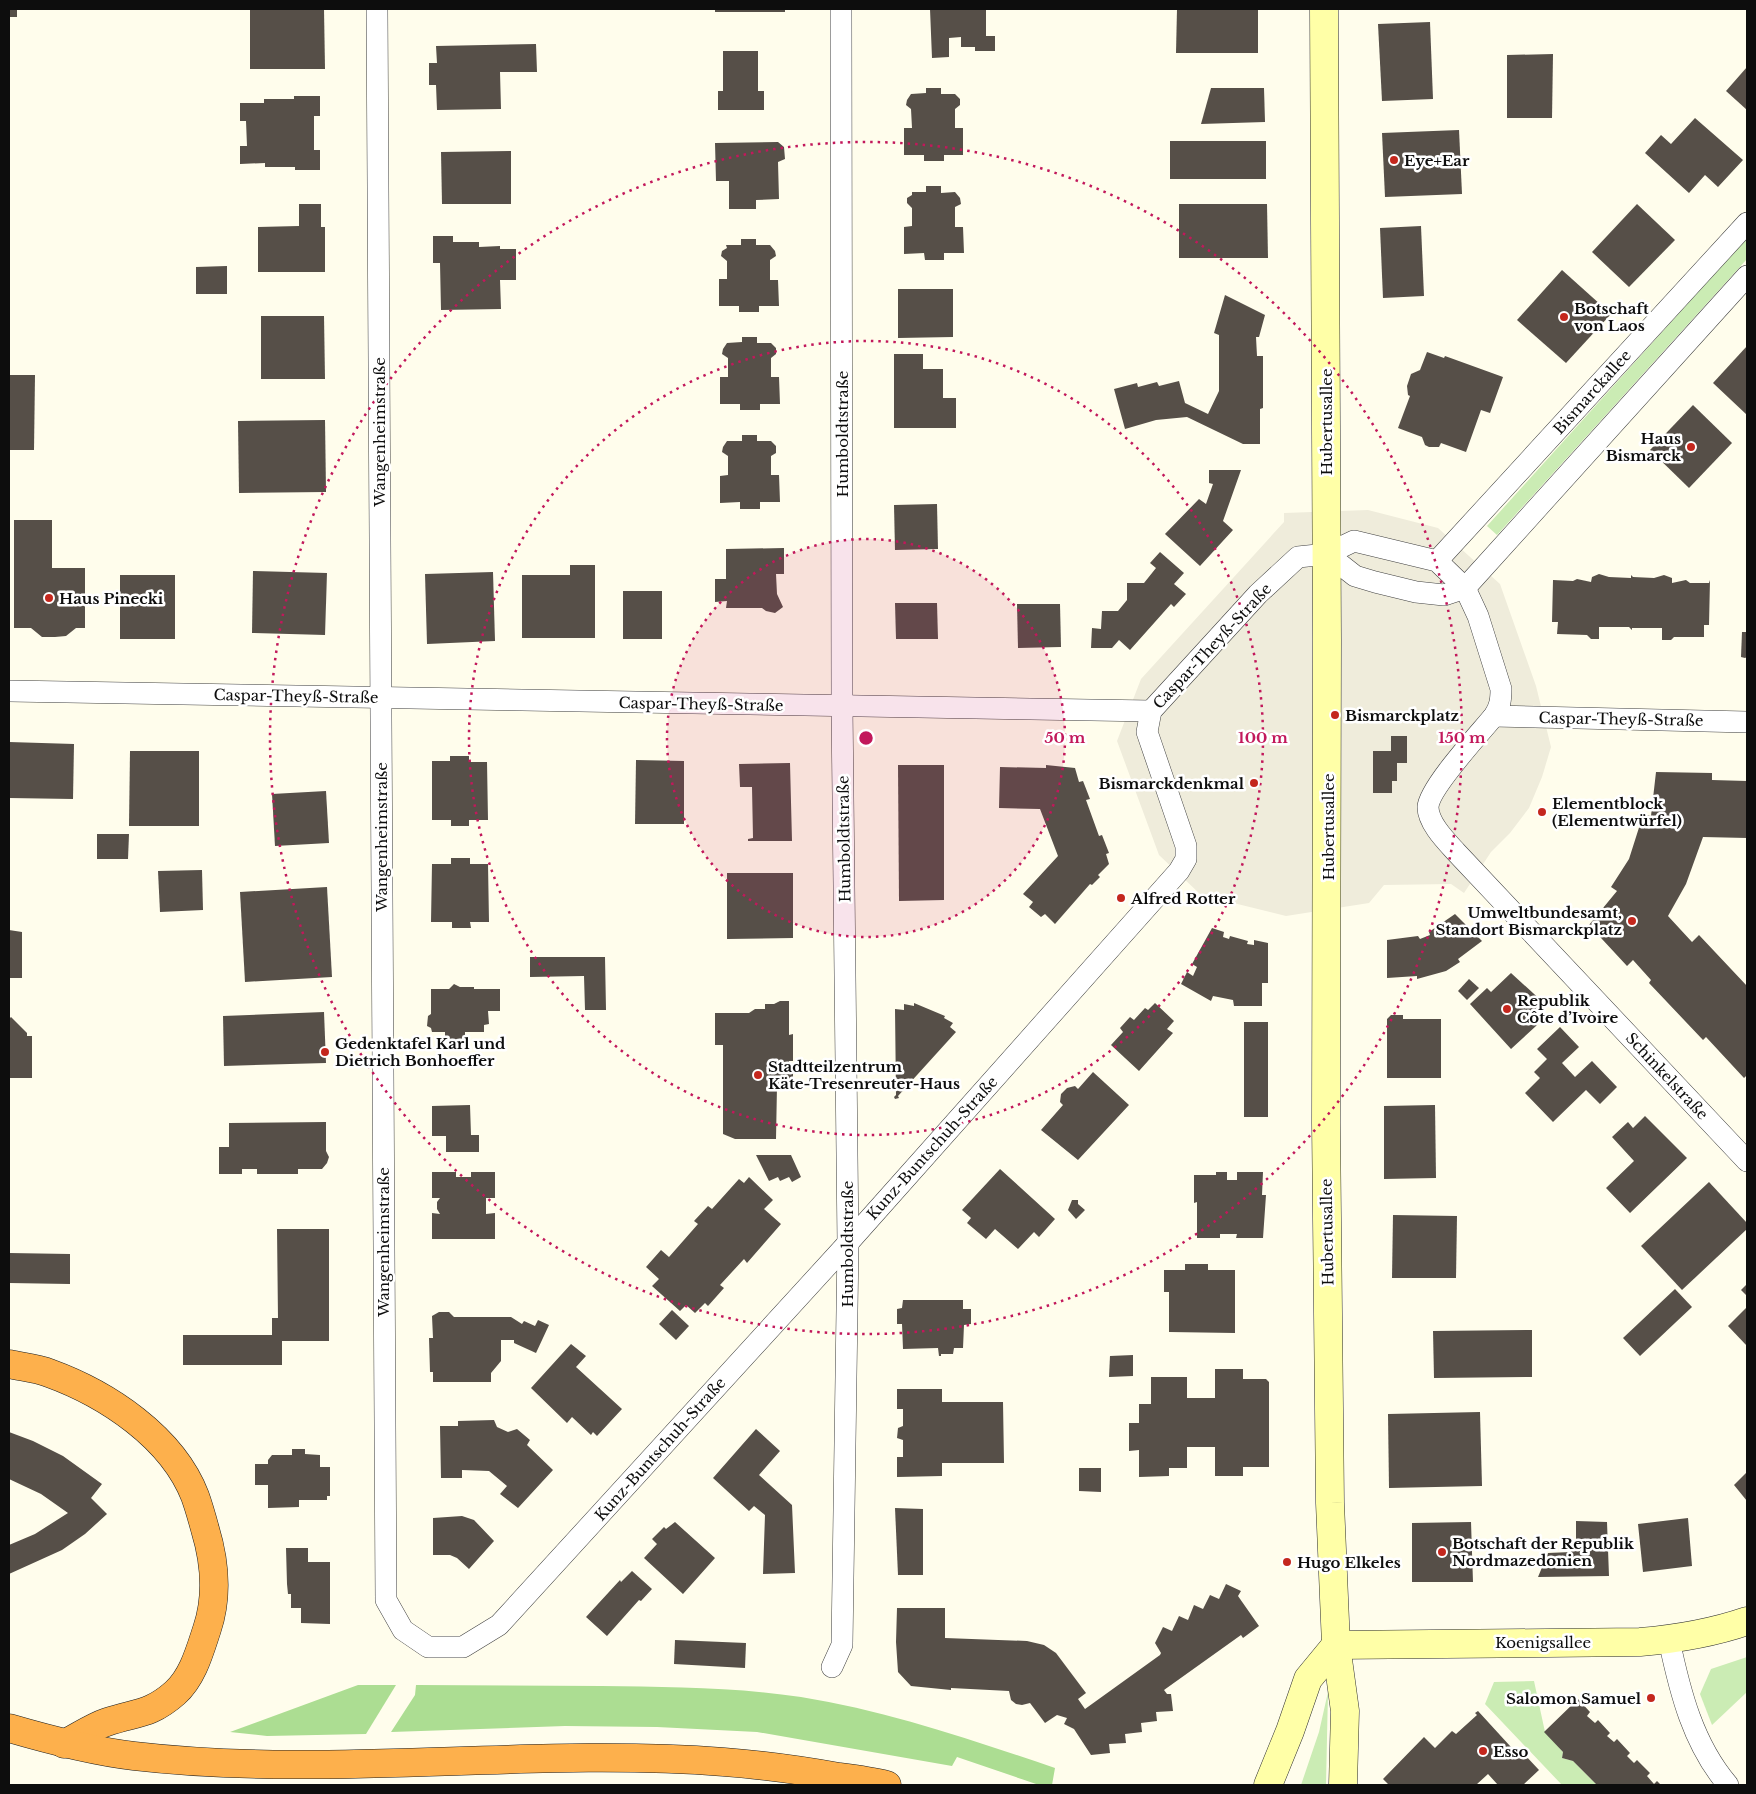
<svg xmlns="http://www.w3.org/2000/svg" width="1756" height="1794" font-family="'Libre Baskerville',serif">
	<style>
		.green { fill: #cbecb4 }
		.forest { fill: #acdd92 }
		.plaza { fill: #efecdb }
		.building { fill: #564f48 }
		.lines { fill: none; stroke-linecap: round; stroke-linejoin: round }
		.street-casing { stroke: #404040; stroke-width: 22 }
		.secondary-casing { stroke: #2f2f2f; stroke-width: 29 }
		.highway-casing { stroke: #1e1e1e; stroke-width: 29 }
		.street { stroke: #fff; stroke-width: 21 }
		.secondary { stroke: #ffffa7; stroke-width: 28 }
		.highway { stroke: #fdb04c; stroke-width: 28 }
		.ring { fill: none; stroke: #c2185b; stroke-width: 2.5; stroke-dasharray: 2.5 5 }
		.poi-dot { fill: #c4271d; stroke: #fff; stroke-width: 2 }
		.labels { text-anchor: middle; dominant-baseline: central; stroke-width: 5; stroke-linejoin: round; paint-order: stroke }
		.poi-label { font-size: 15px; font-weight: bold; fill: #0d0d0d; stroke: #fff; text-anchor: start }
		.street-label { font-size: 15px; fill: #0d0d0d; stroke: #fff }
		.centre { fill: #c2185b; stroke: #fff; stroke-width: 2.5 }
		.ring-label { font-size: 15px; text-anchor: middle; font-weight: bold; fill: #c2185b; stroke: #fff; stroke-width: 5; stroke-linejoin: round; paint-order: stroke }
	</style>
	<rect width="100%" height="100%" fill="#fffdec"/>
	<!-- green -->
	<g class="green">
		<path d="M1747,238V259L1497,535L1487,526Z"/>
		<path d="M1747,1657V1692L1712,1725L1700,1694L1711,1669Z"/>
		<path d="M1534,1681L1545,1732L1563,1752L1562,1758L1573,1761L1597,1785H1562L1485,1704L1494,1682Z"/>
		<path d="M1328,1692L1326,1785H1301L1319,1732Z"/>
	</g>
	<!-- forest -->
	<g class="forest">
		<path d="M358,1685H396L366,1734L267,1736L230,1732Z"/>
		<path d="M416,1685C478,1685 539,1686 601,1686C667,1687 735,1687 801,1697C888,1711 972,1740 1055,1768L1052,1785H1039L957,1757L952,1766L757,1732L657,1727L565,1726L391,1732L415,1695Z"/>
	</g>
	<!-- plaza -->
	<path class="plaza" d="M1368,510L1438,528L1500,584L1536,686L1551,747L1542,777L1529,808L1510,833L1491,852L1464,893L1451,884L1384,885L1369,903L1286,916L1201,895L1159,855L1117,741L1141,679L1284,522V513Z"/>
	<!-- building -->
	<g class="building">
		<rect x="9" y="9" width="8" height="8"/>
		<path d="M250,9H324L325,69H250Z"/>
		<rect x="715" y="9" width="70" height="3"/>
		<path d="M930,9L986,10V36H995V51H975V47H961V37L949,38V57L932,58Z"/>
		<path d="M1177,9H1258V53H1176Z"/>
		<path d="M1430,22L1433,99L1382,101L1378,24Z"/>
		<path d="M536,44L537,72H500L501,109L437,110L436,85H429V63H437L436,46Z"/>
		<path d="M723,51H758V91H764V110H718V91H723Z"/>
		<path d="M1553,54L1552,118H1507V55Z"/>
		<path d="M1747,67V110L1726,91Z"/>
		<path d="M926,88H941V94H955L960,99V105L955,109V128H963V155H944V161H924V155H904V128H912L911,109L906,105L907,100L911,94L926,93Z"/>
		<path d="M1211,88H1264L1265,122L1201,124Z"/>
		<path d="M294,96H320V116H314V150H320V170H295V167H265V163L240,164V146H247L246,121H240V103H264V99H294Z"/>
		<path d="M1695,118L1743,160L1718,187L1705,175L1689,193L1645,153L1661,135L1671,144Z"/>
		<path d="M1459,130L1462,194L1385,197L1382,133Z"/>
		<rect x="1170" y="141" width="96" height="38"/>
		<path d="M778,142L784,147L785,159L778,162L779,199L756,200V209H729V181H716L715,143Z"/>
		<path d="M511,151V204H442L441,152Z"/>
		<path d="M926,186H941V193L955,192L960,198L961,204L955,207V227H963L964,253H944V260H925L924,253L904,254V227L912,226V208L907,203V198L912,195V192H926Z"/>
		<path d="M299,204H321V227H325V272H258V227L299,226Z"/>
		<path d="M1179,204H1267L1268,258H1179Z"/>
		<path d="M1637,204L1675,240L1629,287L1592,252Z"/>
		<path d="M1421,226L1424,296L1383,298L1380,228Z"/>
		<path d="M433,236H453V242H479V247L500,246V249H516V280H500L501,309L441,310L440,263H433Z"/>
		<path d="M741,239H756V245H770L775,251L776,256L770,260V280H778L779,306H759V312H739V306H719V279H727V261L721,256L722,251L727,248L726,245H741Z"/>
		<path d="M227,266V294H196V267Z"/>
		<path d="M1562,270L1611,314L1566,363L1517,320Z"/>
		<path d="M898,289H953V337L898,338Z"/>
		<path d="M1225,295L1265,315L1259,337H1256L1257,356H1263V408L1260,409V444H1243L1187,417L1156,420L1125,429L1114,389L1137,383L1138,387L1157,382L1159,386L1179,381L1185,403L1208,414L1219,391V335L1214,333Z"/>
		<path d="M261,316H324L325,379H261Z"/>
		<path d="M742,337H757V343H771L776,348V354L771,358V377H779L780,404H760V410H740V404H720V377H728V358L722,354L723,349L727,343L742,342Z"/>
		<path d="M1747,346V415L1713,383Z"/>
		<path d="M1427,352L1444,358L1445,356L1503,377L1490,413L1481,410L1466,452L1441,443L1439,447H1429L1425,445L1422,437L1398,428L1410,396L1408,395L1407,386L1411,374L1420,370Z"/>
		<path d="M894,354H923V369H943V398H956V428H894Z"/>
		<path d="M9,375H35L34,450H9Z"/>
		<path d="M1693,405L1732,443L1689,488L1650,450Z"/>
		<path d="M325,420L326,492L239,493L238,421Z"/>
		<path d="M742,435H757V441H771L776,446V453L771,456V475H779L780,502H760V509H740V502L720,503V476L728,475V456L722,452L723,447L727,441H742Z"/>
		<path d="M1209,470H1241L1223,521L1233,530L1200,566L1165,534L1199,499L1206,504L1213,484L1209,483Z"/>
		<path d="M937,504L938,549L895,550L894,505Z"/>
		<path d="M14,520H52V568H85V628H76L66,636L55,637H42L31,628H14Z"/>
		<path d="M784,548V574H776L777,594L783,607L775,613L766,611L762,608H726L727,601L715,602V579H726V549Z"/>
		<path d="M1160,552L1184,573L1174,584L1186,594L1174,607L1171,604L1130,650L1119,640L1112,648H1091L1092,628L1101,629L1102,611H1118L1127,600V583H1144L1156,568L1150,563Z"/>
		<path d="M570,565H595V638H522V575H570Z"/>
		<path d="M253,571L327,573L325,635L252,633Z"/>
		<path d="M493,572L495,641L427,644L425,574Z"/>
		<path d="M1599,574L1609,577L1631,578V575L1633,577L1654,578L1664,575L1672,578V583L1686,580L1690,583H1709L1710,580L1709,625H1704V637H1674L1671,640H1662V628H1632V630L1629,627H1599V639H1591L1587,635L1557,634L1558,622H1552L1553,580L1573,581L1577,579L1591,582L1592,577Z"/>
		<rect x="120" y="575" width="55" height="64"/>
		<rect x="623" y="591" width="39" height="48"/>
		<path d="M895,603H937L938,639H896Z"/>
		<path d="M1017,604H1060L1061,647L1018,648Z"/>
		<path d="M1742,632H1747V657L1745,658L1741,657Z"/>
		<path d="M1391,736H1407V763H1397V781H1392V793H1373V751H1391Z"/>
		<path d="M9,742L74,744L73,799L9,798Z"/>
		<path d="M130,751H199V826H129Z"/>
		<path d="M450,756H469V762H487L488,820H469V826H451V820H432V761H450Z"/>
		<path d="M636,760L684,761V824H635Z"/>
		<path d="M790,763L792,841H748V839L753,838L752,787H740L739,764Z"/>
		<path d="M898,765H944V900L899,901Z"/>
		<path d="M1046,765L1075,768L1079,782L1083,781L1090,799L1086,800L1099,836L1102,835L1109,853L1106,854L1109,864L1098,875L1100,877L1092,885L1090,884L1055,924L1045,914L1041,917L1029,907L1033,902L1023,894L1058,856L1040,809L999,808L1000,767L1046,768Z"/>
		<path d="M1656,772L1712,773V780L1747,781V838L1703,837L1686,884L1668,916L1692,942L1699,935L1747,986V1075L1744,1078L1706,1037L1703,1040L1649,983L1651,980L1633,960L1627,966L1589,925L1617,891L1611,887L1629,859L1643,815L1651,816Z"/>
		<path d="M326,791L329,843L275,846L272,794Z"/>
		<path d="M97,834H129L128,859H97Z"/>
		<path d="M451,858H470V864H488L489,922H470L471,928H452V922H431L432,864H451Z"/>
		<path d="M202,870L203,910L160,912L158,871Z"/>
		<path d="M727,873H793V938L727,939Z"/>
		<path d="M327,887L332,977L245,982L240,892Z"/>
		<path d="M1455,914L1482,941L1458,959L1460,962L1446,971L1417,979V976L1387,978V940L1418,936L1420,939L1430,935L1429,932Z"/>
		<path d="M1212,928L1224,932L1223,937L1229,939L1230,936L1248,941L1247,944L1254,945V940L1268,943V983H1262V1006H1234L1233,1000L1213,996L1211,1001L1181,984L1187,972L1193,976L1197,967L1192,964Z"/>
		<path d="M9,930L22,932V978H9Z"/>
		<path d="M530,957H605L606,1010H585L584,976L530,977Z"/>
		<path d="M1511,973L1545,1004L1535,1014L1540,1020L1536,1026L1511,1049L1470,1004L1487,988L1491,992Z"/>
		<path d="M1469,979L1479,988L1467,1000L1458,991Z"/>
		<path d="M454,984L460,987H474V989H500V1011H488L489,1024L484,1025V1032H465V1042L445,1041V1032H432L431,1028L427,1026L428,1016L431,1014V989H449Z"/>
		<path d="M780,1001H789V1035L793,1034V1061H789V1069H793V1081L787,1087L777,1086L776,1139H735L723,1134V1045H715V1013H749L755,1009H765V1004H774Z"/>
		<path d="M914,1003L945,1016L944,1018L953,1023L950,1027L956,1032L898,1096L899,1098L895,1099L894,1097L896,1095L895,1009L904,1010V1004L914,1006Z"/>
		<path d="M1155,1003L1174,1021L1167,1029L1173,1033L1139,1071L1111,1045L1123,1032L1120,1028L1130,1017L1134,1020L1145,1008L1148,1010Z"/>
		<path d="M324,1012L326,1063L224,1066L223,1016Z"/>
		<path d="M1391,1015H1403V1019H1441V1078H1387V1019Z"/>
		<path d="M11,1017L27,1033V1036H32V1078H9V1019Z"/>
		<rect x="1244" y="1022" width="24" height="95"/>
		<path d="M1560,1027L1579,1047L1562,1063L1575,1077L1592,1061L1617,1087L1600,1104L1586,1090L1553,1122L1525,1093L1540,1078L1534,1072L1547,1059L1537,1049Z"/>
		<path d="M1093,1072L1129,1105L1078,1160L1041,1130L1063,1105L1060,1102L1061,1094L1067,1088L1075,1086L1078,1089Z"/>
		<path d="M470,1105L471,1135H479V1152H446V1136H432V1106Z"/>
		<path d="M1435,1105L1436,1178L1384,1179V1106Z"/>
		<path d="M1645,1116L1687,1158L1630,1213L1606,1188L1634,1161L1612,1137L1628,1122L1633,1128Z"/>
		<path d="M326,1122V1151L329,1157L327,1163L322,1169H298V1174H257V1169H242V1174H219V1147H229V1123Z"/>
		<path d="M756,1155H791L801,1177L792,1182L789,1177L780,1181L778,1177L769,1181Z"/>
		<path d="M1000,1169L1055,1219L1039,1237L1034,1232L1018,1249L995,1229L986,1239L967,1223L971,1218L962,1210Z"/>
		<path d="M432,1172H456V1177H471V1172H495V1198H486V1214L495,1213V1239H432V1213L440,1214L437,1209V1202L440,1198H432Z"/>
		<path d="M1216,1172H1227V1180H1237V1172H1263L1262,1195H1266L1263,1238H1236L1237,1234H1220V1238H1197V1202L1194,1203V1175H1216Z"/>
		<path d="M749,1177L773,1200L764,1209L781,1224L747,1263L744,1259L720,1285L724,1288L708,1306L705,1303L695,1313L686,1305L680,1311L652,1286L659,1279L646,1267L661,1250L669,1257L698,1224L694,1221L708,1206L712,1209L739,1179L744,1183Z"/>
		<path d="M1709,1182L1747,1223V1229L1682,1290L1641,1246Z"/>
		<path d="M1072,1200H1078V1204L1085,1210L1076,1219L1068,1210Z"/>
		<path d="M1393,1215L1457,1216L1456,1278H1392Z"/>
		<path d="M277,1229H329V1341H282V1365H183V1335H272V1318H278Z"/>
		<path d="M9,1253L70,1254V1284L9,1283Z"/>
		<path d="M1185,1264H1208V1270H1235V1333L1169,1332V1292H1164V1270H1185Z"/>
		<path d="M1747,1284V1296L1741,1290Z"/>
		<path d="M1675,1289L1692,1307L1640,1356L1623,1338Z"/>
		<path d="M903,1300H963V1309H971V1324L964,1325L963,1348H954L953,1354H941V1356H939L938,1348L903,1349L902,1324H897V1309L902,1308Z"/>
		<path d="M1747,1307V1346L1728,1326Z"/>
		<path d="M672,1310L689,1326L676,1340L659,1324Z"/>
		<path d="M439,1312H449L454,1317H511L522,1324L524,1321L535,1326L538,1320L549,1325L536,1353L514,1343V1340H501V1361L491,1373V1382H433V1372H430L429,1338H433L432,1316Z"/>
		<path d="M1532,1330V1377L1434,1378L1433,1331Z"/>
		<path d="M571,1344L586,1356L576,1367L622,1409L597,1436L593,1432L591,1435L572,1417L567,1423L531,1388Z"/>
		<path d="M1133,1355V1376L1109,1377L1110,1356Z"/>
		<path d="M1215,1369H1243V1379H1266L1269,1382V1467H1243V1476H1215V1447H1187V1468H1169V1476L1139,1477V1450L1129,1451V1423H1139V1404H1151V1377H1187V1398H1215Z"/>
		<path d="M897,1389H942V1402H1003L1004,1463H942V1476L897,1477V1457H903V1440L897,1438L898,1428L903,1426V1409H897Z"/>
		<path d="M1480,1412L1482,1486L1389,1488L1388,1414Z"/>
		<path d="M494,1420L497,1427L508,1432L517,1429L530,1440L527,1445L553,1470L518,1508L500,1494L507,1486L489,1471L462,1470V1478H441L440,1426H458V1421Z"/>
		<path d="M756,1429L780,1451L759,1475L792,1505L795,1573L763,1574L765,1515L754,1506L749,1511L713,1478Z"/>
		<path d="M9,1432L33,1441L63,1456L102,1484L91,1498L107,1514L85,1534L62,1550L9,1574V1545L35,1534L68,1513L41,1494L9,1479Z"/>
		<path d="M292,1449H305V1454L320,1455V1467H330V1496H327V1500H299V1507L268,1508V1485H255V1464H268V1460L272,1455H292Z"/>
		<path d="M1079,1468H1101V1492L1079,1491Z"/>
		<path d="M1747,1472V1501L1734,1485Z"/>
		<path d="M895,1508L923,1509V1575H898Z"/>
		<path d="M462,1516L474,1520L494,1541L469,1569L457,1558L450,1555H433V1518Z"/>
		<path d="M1688,1518L1692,1566L1643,1572L1638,1524Z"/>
		<path d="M1576,1521L1607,1522L1609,1576L1538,1577L1548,1553L1571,1552L1570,1542H1576Z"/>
		<path d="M675,1522L715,1558L683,1594L644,1558L657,1544L652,1539L664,1527L666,1529Z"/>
		<path d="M1471,1522L1473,1582H1412V1523Z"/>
		<path d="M286,1548H308V1562H330V1624L301,1623V1608H291V1594H288L287,1584Z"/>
		<path d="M632,1571L652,1589L641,1601L639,1600L607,1636L586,1617L620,1580L621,1582Z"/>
		<path d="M1226,1584L1241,1591L1238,1596L1259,1626L1243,1638L1241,1635L1164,1690L1167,1694H1171L1173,1711L1156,1712L1157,1721L1141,1723L1142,1732L1125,1734L1126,1743L1109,1744L1110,1753L1091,1755L1074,1729L1064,1724L1067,1718L1057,1715L1045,1723L1030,1703L1022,1705L1016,1704L1011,1700L1009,1691L951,1688V1690L911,1686L898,1672L896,1642L897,1608H945V1638L1027,1641L1044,1645L1056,1653L1086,1693L1078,1699L1085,1709L1160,1655L1161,1653L1155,1643L1163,1627L1172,1631L1179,1616L1188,1620L1194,1605L1203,1609L1210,1595L1219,1599Z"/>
		<path d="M675,1640L746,1643L745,1668L674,1664Z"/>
		<path d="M1578,1699L1590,1712L1587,1716L1595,1723L1598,1720L1610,1733L1607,1736L1614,1742L1617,1739L1630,1753L1627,1756L1634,1763L1637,1760L1650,1773L1647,1776L1654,1784L1657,1781L1661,1785H1597L1573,1761L1562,1758L1563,1752L1544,1732Z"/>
		<path d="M1478,1711L1521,1758L1524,1754L1539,1770L1523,1785H1498L1488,1774L1476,1785H1389L1383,1779L1424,1737L1435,1748L1452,1731L1456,1734L1477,1715L1475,1713Z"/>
	</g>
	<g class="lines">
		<!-- street casing -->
		<g class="street-casing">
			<g id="street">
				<path d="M377,9L386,1600L403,1630L428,1647H463L499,1625L848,1243L1179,871L1186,859V846L1147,732L1151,711L1258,594L1298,557L1327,554L1354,541L1437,561L1465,588L1478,616L1501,689C1501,700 1500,707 1494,716C1480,733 1429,788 1428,807C1428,823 1446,841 1456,852L1747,1161"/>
				<path d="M1327,554L1355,576L1375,582L1416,592L1444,595L1465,588L1747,276"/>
				<path d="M1437,561L1747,223"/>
				<path d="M9,691L1151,711"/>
				<path d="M1494,716L1747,722"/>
				<path d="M1669,1640C1680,1692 1693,1744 1728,1785"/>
				<path d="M832,1667L842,1645L848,1243L842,707L841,9"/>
			</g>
		</g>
		<!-- secondary casing -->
		<g class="secondary-casing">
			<g id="secondary">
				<path d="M1324,9L1327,639L1326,1123L1330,1503L1336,1645L1345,1711L1343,1785"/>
				<path d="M1336,1645L1640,1642C1676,1639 1712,1633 1747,1621"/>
				<path d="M1268,1785L1290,1731L1308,1679L1336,1645"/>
			</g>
		</g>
		<!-- highway casing -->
		<g class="highway-casing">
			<g id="highway">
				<path d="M9,1364C22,1367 37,1368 49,1373C107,1394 172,1437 195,1496C199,1507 202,1518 205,1529C215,1562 218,1596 207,1629C200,1650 193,1677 175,1693C150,1715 137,1712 107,1722C92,1727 78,1737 64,1744"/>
				<path d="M9,1728C50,1740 91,1751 134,1756C331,1779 528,1747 724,1762C763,1765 800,1770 839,1777C855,1779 871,1781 887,1785"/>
			</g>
		</g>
		<!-- street -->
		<use href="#street" class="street"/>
		<!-- secondary -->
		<use href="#secondary" class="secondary"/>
		<!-- highway -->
		<use href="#highway" class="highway"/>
	</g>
	<!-- distance rings -->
	<circle cx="866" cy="738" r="199" fill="#c2185b" fill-opacity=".12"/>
	<g class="ring">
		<circle cx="866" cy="738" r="199"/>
		<circle cx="866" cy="738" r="397"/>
		<circle cx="866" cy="738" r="596"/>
	</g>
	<!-- markers -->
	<g class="poi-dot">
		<circle cx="1394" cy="160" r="5"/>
		<circle cx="1564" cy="317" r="5"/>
		<circle cx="1691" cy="447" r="5"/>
		<circle cx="49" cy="598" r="5"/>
		<circle cx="1335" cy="715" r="5"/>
		<circle cx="1254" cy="783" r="5"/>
		<circle cx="1542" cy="812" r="5"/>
		<circle cx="1121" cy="898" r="5"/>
		<circle cx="1632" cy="921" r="5"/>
		<circle cx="1507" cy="1009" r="5"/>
		<circle cx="325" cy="1052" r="5"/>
		<circle cx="758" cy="1075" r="5"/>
		<circle cx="1442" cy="1552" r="5"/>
		<circle cx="1287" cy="1562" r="5"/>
		<circle cx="1651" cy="1698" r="5"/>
		<circle cx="1483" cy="1751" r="5"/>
	</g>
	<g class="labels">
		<!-- poi labels -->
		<g class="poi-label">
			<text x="1404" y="160">Eye+Ear</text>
			<text x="1574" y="308">Botschaft<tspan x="1574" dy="17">von Laos</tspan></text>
			<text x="1681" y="438" text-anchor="end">Haus<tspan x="1681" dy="17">Bismarck</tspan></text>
			<text x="59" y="598">Haus Pinecki</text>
			<text x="1345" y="715">Bismarckplatz</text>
			<text x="1244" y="783" text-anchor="end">Bismarckdenkmal</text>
			<text x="1552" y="803">Elementblock<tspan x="1552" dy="17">(Elementwürfel)</tspan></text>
			<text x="1131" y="898">Alfred Rotter</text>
			<text x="1622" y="912" text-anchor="end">Umweltbundesamt,<tspan x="1622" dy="17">Standort Bismarckplatz</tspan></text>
			<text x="1517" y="1000">Republik<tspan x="1517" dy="17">Côte d’Ivoire</tspan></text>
			<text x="335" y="1043">Gedenktafel Karl und<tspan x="335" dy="17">Dietrich Bonhoeffer</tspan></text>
			<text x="768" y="1066">Stadtteilzentrum<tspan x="768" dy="17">Käte-Tresenreuter-Haus</tspan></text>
			<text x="1452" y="1543">Botschaft der Republik<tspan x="1452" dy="17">Nordmazedonien</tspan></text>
			<text x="1297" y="1562">Hugo Elkeles</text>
			<text x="1641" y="1698" text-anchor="end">Salomon Samuel</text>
			<text x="1493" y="1751">Esso</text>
		</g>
		<!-- street labels -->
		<g class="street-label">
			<text transform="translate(1592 392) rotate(-48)">Bismarckallee</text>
			<text transform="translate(1326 422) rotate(-90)">Hubertusallee</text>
			<text transform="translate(379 432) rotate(-90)">Wangenheimstraße</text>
			<text transform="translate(842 434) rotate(-90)">Humboldtstraße</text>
			<text transform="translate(1212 646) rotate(-47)">Caspar-Theyß-Straße</text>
			<text transform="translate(296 696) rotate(1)">Caspar-Theyß-Straße</text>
			<text transform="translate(701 704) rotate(1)">Caspar-Theyß-Straße</text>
			<text transform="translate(1621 719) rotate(1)">Caspar-Theyß-Straße</text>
			<text transform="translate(1328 827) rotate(-90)">Hubertusallee</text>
			<text transform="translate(381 837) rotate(-90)">Wangenheimstraße</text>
			<text transform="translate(844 839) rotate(-91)">Humboldtstraße</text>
			<text transform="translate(1667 1076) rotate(47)">Schinkelstraße</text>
			<text transform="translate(932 1148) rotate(-48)">Kunz-Buntschuh-Straße</text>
			<text transform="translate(1327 1232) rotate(-91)">Hubertusallee</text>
			<text transform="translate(383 1242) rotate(-90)">Wangenheimstraße</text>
			<text transform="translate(847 1244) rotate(-90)">Humboldtstraße</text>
			<text transform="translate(660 1449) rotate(-48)">Kunz-Buntschuh-Straße</text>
			<text x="1543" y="1642">Koenigsallee</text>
		</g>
	</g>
	<circle cx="866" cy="738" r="8" class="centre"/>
	<g class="ring-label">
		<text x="1065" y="743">50 m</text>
		<text x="1263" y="743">100 m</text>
		<text x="1462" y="743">150 m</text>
	</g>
	<!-- border -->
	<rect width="1756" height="1794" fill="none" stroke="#0d0d0d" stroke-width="20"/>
</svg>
